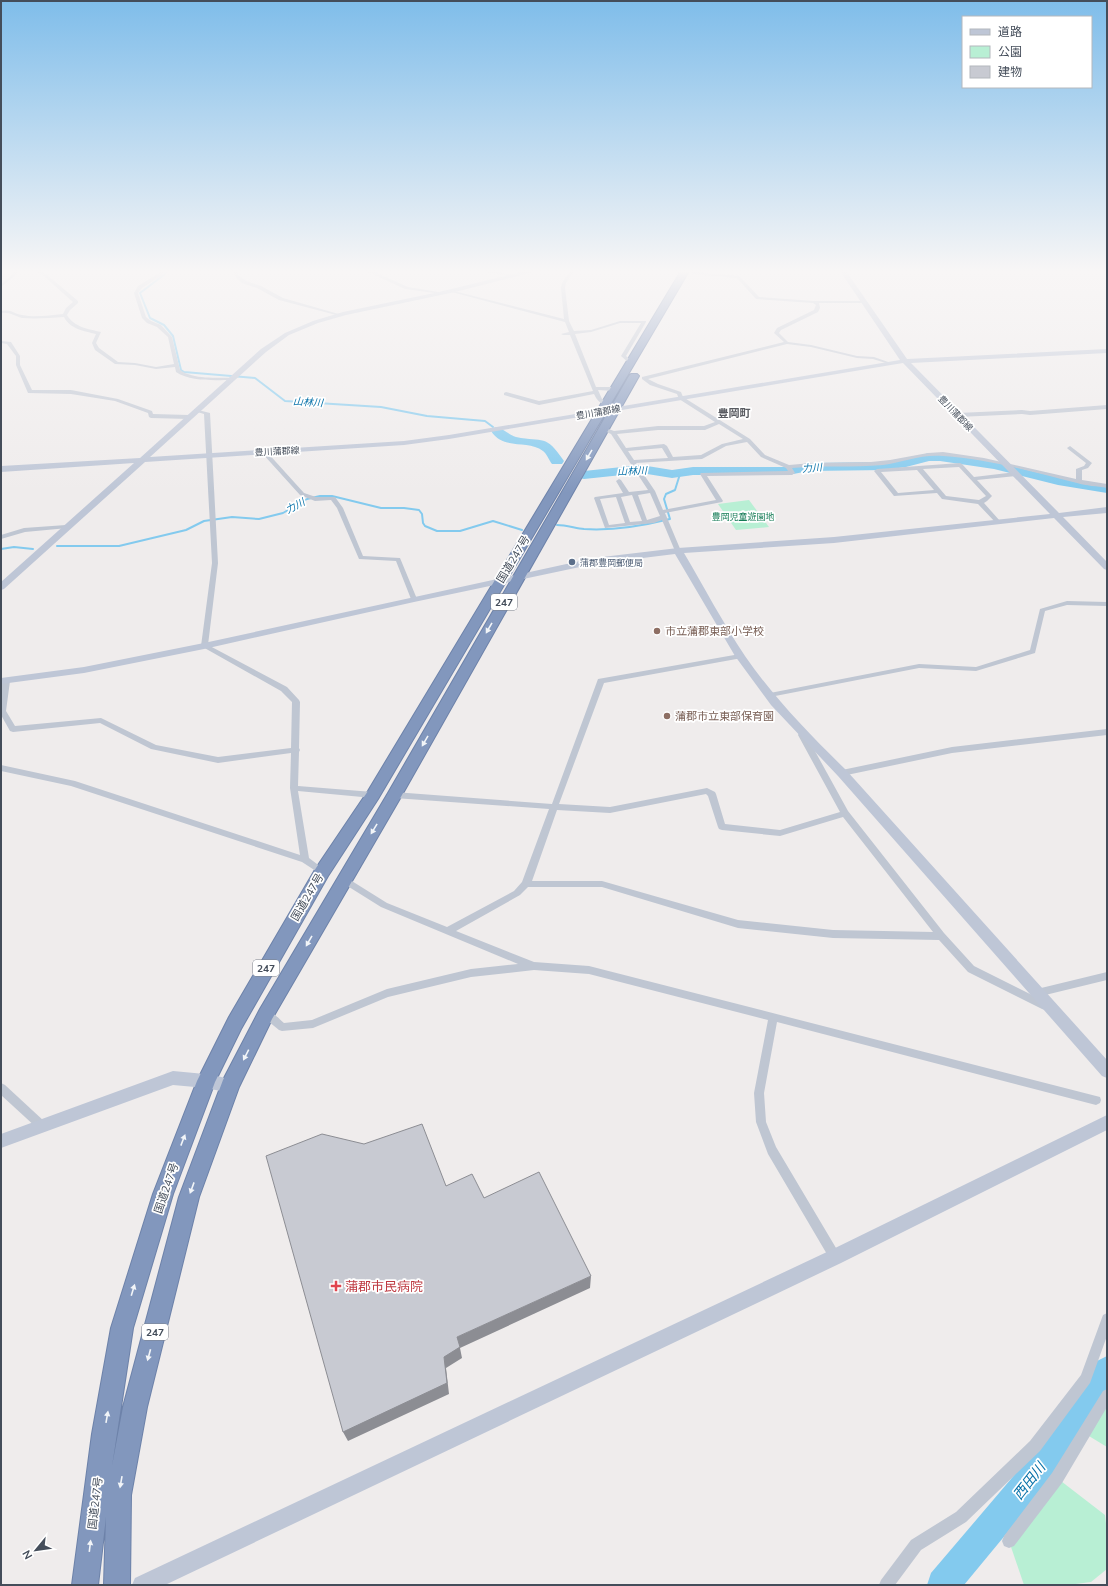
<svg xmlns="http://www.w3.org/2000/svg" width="1108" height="1586" font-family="Mulish,'Noto Sans JP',sans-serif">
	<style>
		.green { fill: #b8efd4 }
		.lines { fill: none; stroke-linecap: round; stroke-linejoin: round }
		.stream { stroke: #83caee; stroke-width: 2 }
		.river { fill: #83caee; fill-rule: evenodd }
		.highway-casing { stroke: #6d82a9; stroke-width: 2 }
		.street { fill: #bfc6d2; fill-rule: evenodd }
		.secondary { fill: #bec6d6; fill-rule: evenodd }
		.highway { fill: #8297bd; fill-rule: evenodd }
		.shaded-wall { fill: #8c8d93 }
		.building { fill: #c8cad2; stroke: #8c8d93 }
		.oneway { fill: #f2f5f8 }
		.service-dot { fill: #5c6f8a; stroke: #fff; stroke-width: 1.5 }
		.education-dot { fill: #8d6e63; stroke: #fff; stroke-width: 1.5 }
		.health-dot { fill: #e0444e; stroke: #fff; stroke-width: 1.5 }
		.labels { text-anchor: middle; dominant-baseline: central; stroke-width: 3.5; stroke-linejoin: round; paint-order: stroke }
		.far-street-label { font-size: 9px; fill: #444d5a; stroke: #fff }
		.far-park-label { font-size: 9px; fill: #147c56; stroke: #fff }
		.far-service-label { font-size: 9px; fill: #4e5e75; stroke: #fff; text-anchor: start }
		.far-water-label { font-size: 10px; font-style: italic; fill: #0872a9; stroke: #fff }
		.shield { fill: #fff; stroke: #7c828c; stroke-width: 1 }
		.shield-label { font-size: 10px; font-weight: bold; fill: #444d5a }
		.far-quarter-label { font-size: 11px; font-weight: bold; fill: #595b61; stroke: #fff }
		.street-label { font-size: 11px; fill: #444d5a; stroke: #fff }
		.education-label { font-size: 11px; fill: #785e54; stroke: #fff; text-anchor: start }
		.near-health-label { font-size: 13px; fill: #be3a42; stroke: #fff; text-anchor: start }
		.near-water-label { font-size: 14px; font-style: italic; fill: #0872a9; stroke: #fff }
	</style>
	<rect width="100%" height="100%" fill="#efecec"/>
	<!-- green -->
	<g class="green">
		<path d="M749,500L769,527L736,530L718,504Z"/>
		<path d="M1107,1395V1447L1084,1433Z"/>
		<path d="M1057,1478L1105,1515L1107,1532V1569L1091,1582L1068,1585H1024L1009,1541Z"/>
	</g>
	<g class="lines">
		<!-- stream -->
		<g class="stream">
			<path d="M166,271L165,274L140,293L150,318L164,325L173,336L181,370L184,372L255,378L285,401L381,407L427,416L485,421L493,427"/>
			<path d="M557,525C566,525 575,528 584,529C613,531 642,526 670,519L664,499L666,494L675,490L680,474"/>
			<path d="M57,546H119L186,530L204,521L232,517L259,519L283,513L307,499L320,496H332L381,508H404L419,510L422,514L423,523L425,526L437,531H460L493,521L522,530"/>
			<path d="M1,549L14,547L33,549"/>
		</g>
		<!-- river -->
		<g class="river">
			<path d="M497,427C504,429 509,435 516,437C544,443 545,433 564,461L562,464H552C549,460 547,454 543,451C528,439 504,451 491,431L493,428Z"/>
			<path d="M929,453C974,453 1015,468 1058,477C1075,480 1091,482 1107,485V493L1058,485L994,469L940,461H929L906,467L885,470L809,471L788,475H693L672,478L641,473L584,479L579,478L577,475L579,472L584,471L641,465L672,470L693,467H788L809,463L885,462L906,459Z"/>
			<path d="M1107,1356V1399L1045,1487L964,1585H927L931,1573L1023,1465L1091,1373L1097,1361Z"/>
		</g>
		<!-- highway casing -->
		<g class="highway-casing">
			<path id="highway" d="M681,271H689L378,799L328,876L241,1029L215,1082L173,1194L133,1328L112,1466L123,1407L179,1197L223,1080L260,1009L388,793L629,376L631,374H637L639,376L402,795L272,1019L239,1087L199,1197L147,1407L131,1495L130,1585H104L106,1517L98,1585H72L92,1434L111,1328L153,1194L197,1081L229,1017L316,868L368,791Z"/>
		</g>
		<!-- street -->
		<g class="street">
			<path d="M12,271H16L17,274L1,287V284L13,274Z"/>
			<path d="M36,271H41L46,274L78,301V303L70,310L67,315C74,327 88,329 101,332L96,343L99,348L118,362L135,363L156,367L174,364L168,337L157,327L147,323L142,318L134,293L138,286L159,273V271H163L162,275L142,288L138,293L146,317L151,321L161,325L172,337L180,370C194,380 216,377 232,378L234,379L232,380C215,380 191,382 176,372L175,367L156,369L135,365L115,364L95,350L92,343L96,334C84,331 70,329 64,317C49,318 37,319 22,318C14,316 11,312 1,313V311C12,309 12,313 22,315C36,318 50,315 63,314L66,308L73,302L44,276Z"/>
			<path d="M234,271H238V275L246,281L261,286L283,298L342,315L340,316L279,300L257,288L242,283L235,276Z"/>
			<path d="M366,271H372L408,287L444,293L442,294L405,289Z"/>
			<path d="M481,271H492L517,276L515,277Z"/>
			<path d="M570,271H574L566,283L565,288L569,321L574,331L591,330L620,321H646V322L626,356L633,362L629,363L621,356L641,323H620L591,332L575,334L596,387H614L617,389L614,391L598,390L602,399L608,402V404C600,405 597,400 594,394L539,405L504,395V393L506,392L539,401L593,391L570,335H563L561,334L569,332L565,322L448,291L450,290L564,319L561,288L562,283Z"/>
			<path d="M692,272L739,276L759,297L814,301H866V303H819L820,308L818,312L781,330L779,333L788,342L811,345L857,356L874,357L891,363L889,364L873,359L857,358L811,347L787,344L648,379L658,384L681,392L683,397L750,439L765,455L789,465L812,463L871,462L890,460L928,453L943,452L984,458L1076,479V469L1084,466L1086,463L1068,449L1067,448L1070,446L1092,463L1088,468L1082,470V480L1107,484V488C1097,486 1086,486 1077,483C1034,472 988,459 943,456C922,454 903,462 883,465C853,468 822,465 792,468L795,473L792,475L707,476L723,501L722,502L665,513L681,551L678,553L675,551L662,520L654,523L605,528L594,498L595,497L623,493L616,481L619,479L621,480L629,492L648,490L611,434L602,430V428H606L614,431L658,426H704L715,422L679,399L677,394L650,385L642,379V377L784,342L774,333L777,328L814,310L816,305L813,303L756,299L737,278L693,274L691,273ZM719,424L743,439L722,444L701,455L673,457L667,446L664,444L626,448L617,434L658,430H705ZM747,442L761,457L786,468L788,471L701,473L700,474L716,500L663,510L655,491L636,463L702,459L726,446ZM662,448L668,458L634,460L628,451ZM650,493L660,516L647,520L638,495ZM632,495L642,521L630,522L621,497ZM616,497L625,523L609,525L600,499Z"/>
			<path d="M1,341L11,342L20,356V365L32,390H71L118,399L152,411L153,414L189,415L192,417L189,419L151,418L149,417L148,413L115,401L71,394L28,393L16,365V356L7,344L1,343Z"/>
			<path d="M1107,405V409L1030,415L1022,414L958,417L955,415L958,413L1022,410L1030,411Z"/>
			<path d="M194,409L210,413L218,563L208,645L287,687L299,700L300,702L299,748L300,750L299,752L298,786L373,792L377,795L373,798L298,791L309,858L325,870L326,872L325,874L322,875L302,862L71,786L1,771V765L75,781L300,855L290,788L291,753L218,763L151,749L100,723L13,732L10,731L1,715L2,681L6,679L10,681L6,711L15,726L101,718L156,745L218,757L291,748L292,702L281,691L201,646L212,563L204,414L194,411Z"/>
			<path d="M262,451H266L304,493L316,497H335L343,508L363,556L400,558L417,599L416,600H412L411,599L396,561L359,559L337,508L331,500L315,501L300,495L262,453Z"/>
			<path d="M960,463L962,464L974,477L1016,472L1019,474L1016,476L977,480L992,496L987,501L984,503L1000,521V523H996L978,504L942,499L937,493L894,496L874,471L877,469ZM959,467L986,496L979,500L946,496L923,469ZM917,470L934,490L898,493L881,472Z"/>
			<path d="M66,525L69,527L68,528L25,532L1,539V535L24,528Z"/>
			<path d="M1067,601L1107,602V606L1067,605L1045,611L1035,653L976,671L919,668L770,697L766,695L770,693L919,664L976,667L1030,650L1040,609Z"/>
			<path d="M740,654L743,656L742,658L604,683L559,804L610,807L707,788L715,792L716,794L725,824L780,830L840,812L798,735L799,733H805L848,811L944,933L974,966L1048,1003L1050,1006L1048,1009L1045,1010L1042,1009L968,972L939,940L833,938L738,928L602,887H528L520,895L456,931L534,962L589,966L1100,1097L1101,1100L1100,1103L1096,1105L777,1022L764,1093L766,1122L776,1147L839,1253L841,1257L839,1261L835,1263L831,1261L768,1154L756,1122L754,1093L768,1020L589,974L534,970L471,977L388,997L313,1028L282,1031L279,1030L263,1017L261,1014L263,1011C270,1008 278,1018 284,1023L312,1020L387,989L471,969L518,964L381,907L341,882L340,880L341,878H347L387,903L447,927L514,891L522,882L549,809L394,798L391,797L390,795L391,793L394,792L552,804L598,679ZM706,794L708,796L718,827L719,829L722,830L780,836L843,817L933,932L833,930L738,920L602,881H532L557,810L610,813Z"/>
			<path d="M1107,729V735L952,753L842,776L838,773L842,770L952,747Z"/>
			<path d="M1107,972V980L1037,997L1034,996L1032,993L1034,990L1037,989Z"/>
			<path d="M1,1083L5,1085L45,1122L46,1125L45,1128L41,1130L37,1128L1,1095Z"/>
			<path d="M1107,1313V1336L1090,1383L1040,1451L966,1522L921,1550L895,1585H879L881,1580L911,1540L956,1512L1030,1441L1081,1375L1103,1315Z"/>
			<path d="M1107,1389V1407L1062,1483L1014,1546L1009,1548L1004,1546L1002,1541L1004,1536L1052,1473L1103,1391Z"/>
		</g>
		<!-- secondary -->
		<g class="secondary">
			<path d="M526,271H537L455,292L346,315L318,323L289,335L266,352L150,457L404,441L449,435L900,360L840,271H846L907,359L1107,349V353L911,363L1059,513L1107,507V513L1063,517L1107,562V570L1104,569L1054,518L834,543L684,553C704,587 723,623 745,656C774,698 810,735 846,770L1107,1060V1078L1102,1076L838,776L771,705L735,656L675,554L594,564L414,602L204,649L84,673L1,684V678L84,667L204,643L594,558L678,548L834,537L1050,514L903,363L449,439L404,445L145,462L4,589L1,590V582L134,463L1,472V466L140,458L261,349L285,333L313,321L343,312L439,292Z"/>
			<path d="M173,1071C194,1073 216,1074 235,1081L238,1086L235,1091L230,1093L206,1088L173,1085L1,1148V1134Z"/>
			<path d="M1107,1115V1130L841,1263L165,1585H132L135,1578L829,1251Z"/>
		</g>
		<!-- highway -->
		<use href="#highway" class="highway"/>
	</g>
	<!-- shaded-wall -->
	<path class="shaded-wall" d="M591,1276L590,1288L460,1348L462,1358L446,1368L449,1394L348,1441L343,1432L444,1357L457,1337Z"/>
	<!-- building -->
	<path class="building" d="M422,1124L446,1186L472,1174L484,1198L539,1172L591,1276L457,1337L460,1347L444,1357L447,1383L343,1432L266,1156L322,1134L364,1144Z"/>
	<!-- one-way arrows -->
	<defs><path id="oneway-solid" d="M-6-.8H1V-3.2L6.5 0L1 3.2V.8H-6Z"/></defs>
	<g class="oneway">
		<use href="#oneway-solid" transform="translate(589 455) rotate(120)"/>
		<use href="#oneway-solid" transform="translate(489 628) rotate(120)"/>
		<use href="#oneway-solid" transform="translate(425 741) rotate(120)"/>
		<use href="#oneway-solid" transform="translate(374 829) rotate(121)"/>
		<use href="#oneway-solid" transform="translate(309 941) rotate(120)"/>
		<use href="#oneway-solid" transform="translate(246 1055) rotate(117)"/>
		<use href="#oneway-solid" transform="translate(183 1140) rotate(-69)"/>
		<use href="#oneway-solid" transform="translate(192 1188) rotate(110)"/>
		<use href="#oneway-solid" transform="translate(133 1290) rotate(-73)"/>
		<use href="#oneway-solid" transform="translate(149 1355) rotate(105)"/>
		<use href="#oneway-solid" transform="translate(107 1417) rotate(-80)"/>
		<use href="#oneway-solid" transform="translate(121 1482) rotate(100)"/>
		<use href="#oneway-solid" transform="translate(90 1546) rotate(-83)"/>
	</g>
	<!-- sky -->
	<linearGradient id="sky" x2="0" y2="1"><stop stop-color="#7fbdea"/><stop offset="0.55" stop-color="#f8f6f6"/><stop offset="1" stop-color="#f8f6f6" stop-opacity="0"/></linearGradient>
	<rect width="1108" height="493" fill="url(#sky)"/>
	<!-- markers -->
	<circle class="service-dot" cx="572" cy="562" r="4"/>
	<g class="education-dot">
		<circle cx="657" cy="631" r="4"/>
		<circle cx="667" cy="716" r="4"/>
	</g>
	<path class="health-dot" d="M334 1280h4v4h4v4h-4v4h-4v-4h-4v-4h4z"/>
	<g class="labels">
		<!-- far-street labels -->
		<g class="far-street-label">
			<text transform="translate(598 412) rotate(-10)">豊川蒲郡線</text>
			<text transform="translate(956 413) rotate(46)">豊川蒲郡線</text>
			<text transform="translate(277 451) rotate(-3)">豊川蒲郡線</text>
		</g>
		<!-- far-park labels -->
		<g class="far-park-label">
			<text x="743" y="516">豊岡児童遊園地</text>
		</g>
		<!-- far-service labels -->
		<g class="far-service-label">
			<text x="580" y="562">蒲郡豊岡郵便局</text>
		</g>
		<!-- far-water labels -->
		<g class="far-water-label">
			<text transform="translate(308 402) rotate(4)">山林川</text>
			<text transform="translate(812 468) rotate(-5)">力川</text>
			<text transform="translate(632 471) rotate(-2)">山林川</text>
			<text transform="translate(295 506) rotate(-28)">力川</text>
		</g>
		<!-- shield labels -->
		<g class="shield">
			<rect x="491" y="594" width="26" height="16" rx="3"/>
			<rect x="253" y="960" width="26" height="16" rx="3"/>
			<rect x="142" y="1324" width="26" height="16" rx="3"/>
		</g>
		<g class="shield-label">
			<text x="504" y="602">247</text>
			<text x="266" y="968">247</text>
			<text x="155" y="1332">247</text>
		</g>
		<!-- far-quarter labels -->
		<g class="far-quarter-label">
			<text x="734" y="413">豊岡町</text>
		</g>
		<!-- street labels -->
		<g class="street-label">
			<text transform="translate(513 559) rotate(-59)">国道247号</text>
			<text transform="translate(307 897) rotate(-60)">国道247号</text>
			<text transform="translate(166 1188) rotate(-71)">国道247号</text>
			<text transform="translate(95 1503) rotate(-83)">国道247号</text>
		</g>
		<!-- education labels -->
		<g class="education-label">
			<text x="665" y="631">市立蒲郡東部小学校</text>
			<text x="675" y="716">蒲郡市立東部保育園</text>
		</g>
		<!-- near-health labels -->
		<g class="near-health-label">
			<text x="345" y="1286">蒲郡市民病院</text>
		</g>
		<!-- near-water labels -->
		<g class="near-water-label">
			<text transform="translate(1029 1481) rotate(-52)">西田川</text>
		</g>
	</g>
	<!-- border -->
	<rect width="1108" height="1586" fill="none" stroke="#444d5a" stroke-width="4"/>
	<!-- legend -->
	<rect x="962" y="16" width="130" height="72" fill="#ffffff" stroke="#b4b8bd"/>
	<rect x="970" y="29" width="20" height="6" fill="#bec6d6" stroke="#b4b8bd"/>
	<text x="998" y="36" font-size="12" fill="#444d5a">道路</text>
	<rect x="970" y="46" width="20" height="12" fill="#b8efd4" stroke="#b4b8bd"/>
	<text x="998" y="56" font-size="12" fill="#444d5a">公園</text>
	<rect x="970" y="66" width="20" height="12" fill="#c8cad2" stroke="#b4b8bd"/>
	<text x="998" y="76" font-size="12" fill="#444d5a">建物</text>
	<!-- north arrow -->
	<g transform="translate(36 1550) rotate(241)" stroke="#ffffff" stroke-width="3" paint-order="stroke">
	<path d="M0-3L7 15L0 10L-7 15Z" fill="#444d5a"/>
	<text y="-6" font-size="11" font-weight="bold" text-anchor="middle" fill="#444d5a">N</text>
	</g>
</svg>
